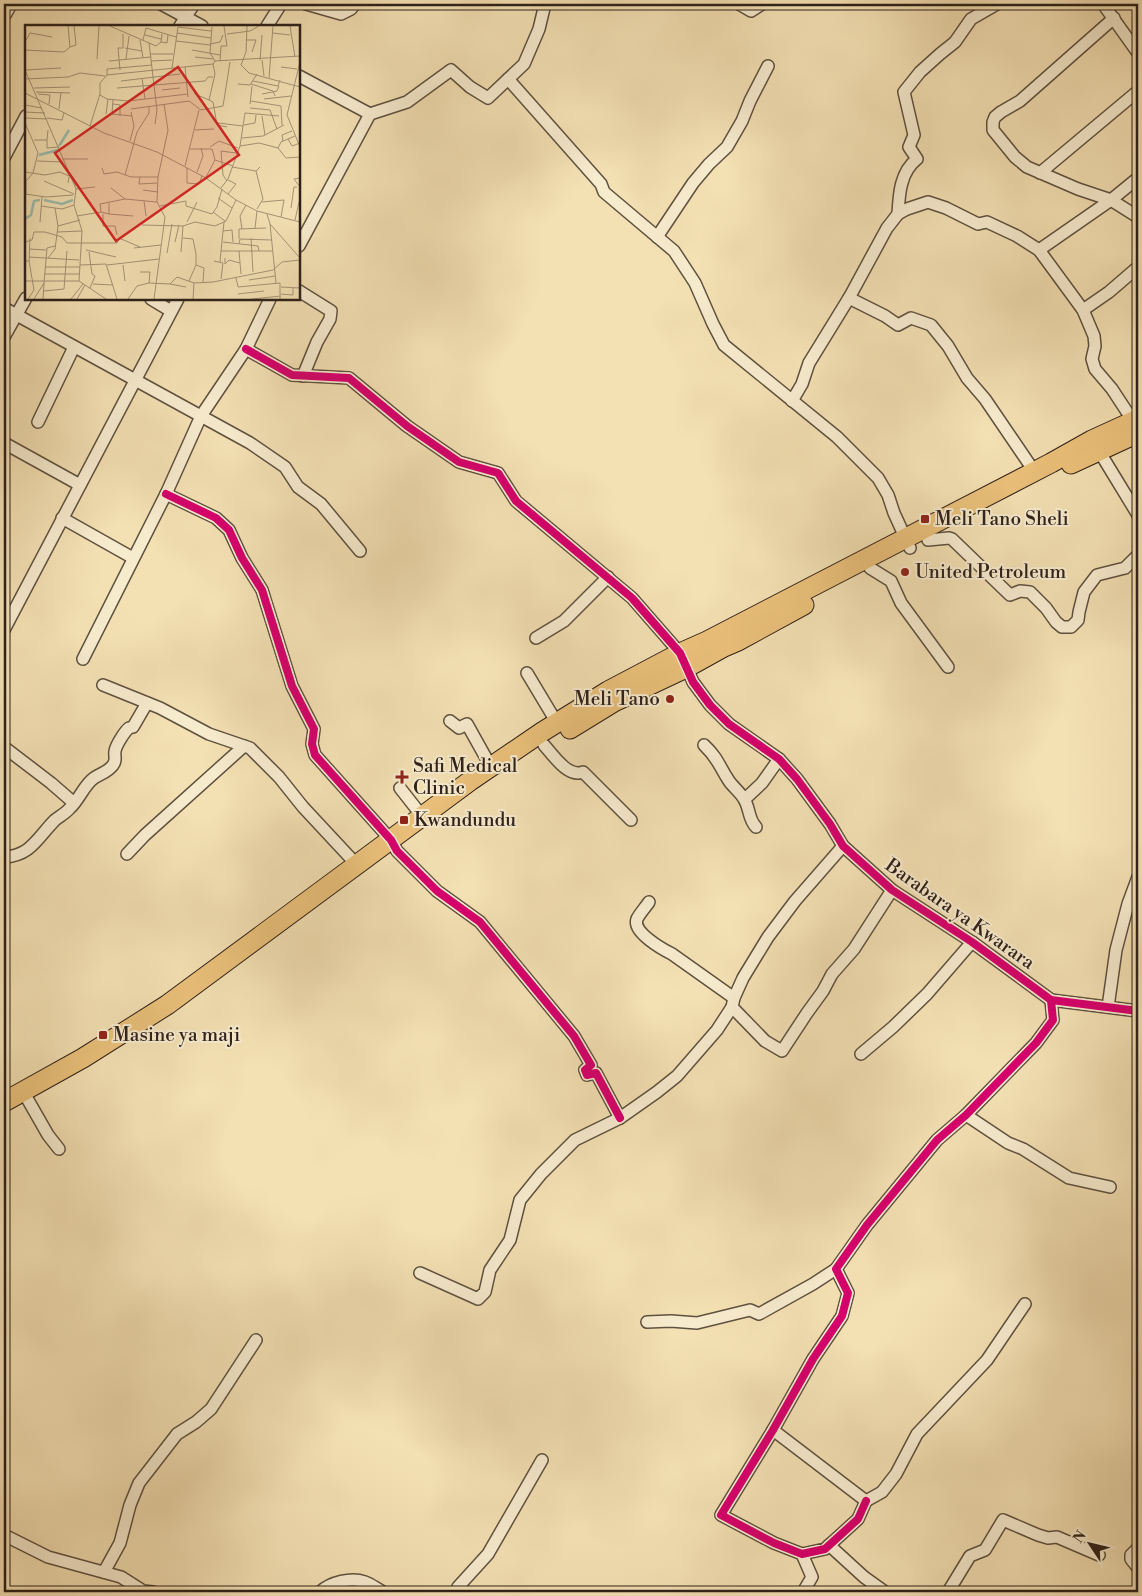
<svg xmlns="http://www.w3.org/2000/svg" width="1142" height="1596" font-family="'Libre Bodoni',serif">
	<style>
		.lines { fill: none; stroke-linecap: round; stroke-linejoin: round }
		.stream { stroke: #6f7f72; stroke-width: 3 }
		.minor-casing { stroke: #5f5140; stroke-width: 14 }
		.tertiary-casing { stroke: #5f5140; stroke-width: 18 }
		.primary-casing { stroke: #2e211a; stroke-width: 21 }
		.minor { stroke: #f7ebce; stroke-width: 11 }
		.tertiary { stroke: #f7ebce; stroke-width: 15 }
		.primary { stroke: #eac07a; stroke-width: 19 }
		.cycleway-casing { stroke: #f7ebce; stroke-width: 11 }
		.cycleway { stroke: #d6006c; stroke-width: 8 }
		.poi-dot { fill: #8f2418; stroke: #f7ebce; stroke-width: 2 }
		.labels { text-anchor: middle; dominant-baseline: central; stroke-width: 4; stroke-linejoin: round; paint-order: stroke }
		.poi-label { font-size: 19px; fill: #2e211a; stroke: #f7ebce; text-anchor: start }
		.street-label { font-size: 19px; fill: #2e211a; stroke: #f7ebce }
		.inset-river { fill: none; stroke: #9bbdad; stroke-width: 2.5 }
		.inset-road { fill: none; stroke: #a49476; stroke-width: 1 }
		.view { fill: #d62828; fill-opacity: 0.15; stroke: #d62828; stroke-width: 2.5 }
		.inset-edge { fill: none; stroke: #2e211a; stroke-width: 2.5 }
	</style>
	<rect width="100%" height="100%" fill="#f3e0b3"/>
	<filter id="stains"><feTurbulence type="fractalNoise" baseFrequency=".004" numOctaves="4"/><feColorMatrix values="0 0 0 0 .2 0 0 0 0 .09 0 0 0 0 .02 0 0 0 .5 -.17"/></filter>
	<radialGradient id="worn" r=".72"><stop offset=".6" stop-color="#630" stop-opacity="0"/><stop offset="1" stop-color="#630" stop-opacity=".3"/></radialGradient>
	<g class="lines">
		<!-- stream -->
		<path class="stream" d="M4,1567V1570"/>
		<!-- minor casing -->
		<g class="minor-casing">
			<g id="minor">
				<path d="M161,4L202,26"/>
				<path d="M306,4L341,14L351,9L355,4"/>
				<path d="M739,4L751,11L762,4"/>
				<path d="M1103,4L1138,53"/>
				<path d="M1114,18L1020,101L1001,112L995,117L993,122V130L1015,157L1027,167L1078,189L1111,200L1138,217"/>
				<path d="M180,26L194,4"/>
				<path d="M267,26L281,4"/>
				<path d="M299,76L370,114"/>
				<path d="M508,79L601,184L604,192L674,251L695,283L713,324L724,345L837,437L878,478L888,495L894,513L910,548"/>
				<path d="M4,158L26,116"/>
				<path d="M1040,173L1138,91"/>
				<path d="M898,214C899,195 900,172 917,159L909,147L914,135L904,92L920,72L940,54L955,42L971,19L997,4"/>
				<path d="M657,237L693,183L709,164L727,147L742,121L750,101L768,66"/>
				<path d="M299,246L370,114L407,102L451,70L470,87L488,98L524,64L539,29L545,4"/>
				<path d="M1039,250L1111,200L1138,178"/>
				<path d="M299,291L331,311L330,319L317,342L303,376"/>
				<path d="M849,298L885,316L898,325L911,318L931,325L948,346L967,378L985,399L1034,471"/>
				<path d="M151,299L171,311"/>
				<path d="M4,308L250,443L285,467L298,487L321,504L360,551"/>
				<path d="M1083,310L1109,292L1138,267"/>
				<path d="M4,337L26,298"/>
				<path d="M246,349L292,375L349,378L407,426L459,462L498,473L516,501L632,598L680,653L693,682L710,705L729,724L779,759L797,779L830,824L843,846L892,890L972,942L1051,1000L1138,1011"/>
				<path d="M792,401L802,384L809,363L849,298L887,228L898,214L907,209L928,202L946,208L978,224L987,222L1017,236L1039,250L1083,310L1094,336L1095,346L1092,359L1095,369L1112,389L1133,421"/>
				<path d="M38,422L74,347"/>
				<path d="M4,443L80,485"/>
				<path d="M1099,451L1138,515"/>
				<path d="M166,494L216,518L229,530L242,558L262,590L292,686L314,729L312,744L315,755L391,840L397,851L437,891L480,922L574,1036L591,1065L585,1070L587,1075L596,1073L620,1118"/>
				<path d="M62,518L133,558"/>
				<path d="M928,540L949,538L952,539L1010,595L1020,591L1030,592L1046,608L1056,622L1062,627H1071L1078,620L1079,612L1084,592L1097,575L1125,568L1138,555"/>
				<path d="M870,568L891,581L901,603L948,667"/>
				<path d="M4,630L178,299"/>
				<path d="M536,638L564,621L608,577"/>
				<path d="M83,659L166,494L201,416L246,349L270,299"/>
				<path d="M527,673L557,723"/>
				<path d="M103,685L160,708L209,734L250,748L279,777L303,807L357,865"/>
				<path d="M450,721L459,728L467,724L491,767"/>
				<path d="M544,745C553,755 568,778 583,772L631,820"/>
				<path d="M704,745C718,758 719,766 729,781C733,787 740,792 744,799C750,808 748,819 756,827"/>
				<path d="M4,747L51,783L74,803"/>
				<path d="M400,788L422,816"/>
				<path d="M745,799L762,783L779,759"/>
				<path d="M127,854L145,835L244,746"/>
				<path d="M4,857C31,856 38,837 55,820C60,816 66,813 70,808C79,800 84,785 94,778C101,773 107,773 113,765C117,760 114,756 115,751C116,745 125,731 129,728L133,727L147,703"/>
				<path d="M649,902C645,908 640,913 637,919C632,932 662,949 672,954L734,998"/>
				<path d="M732,1007L765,1041L782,1051L807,1013L823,991L832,974L854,949L892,890"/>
				<path d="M1108,1007L1116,950L1128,904L1138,877"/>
				<path d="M861,1054L893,1027L927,994L972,942"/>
				<path d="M28,1100L48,1135L59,1149"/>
				<path d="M966,1115L1008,1143L1023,1149L1069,1178L1110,1187"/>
				<path d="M420,1273L478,1299L485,1292L490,1270L510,1240L520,1200L541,1174L575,1140L620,1118L657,1092L677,1076L717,1030L732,1007L734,998L743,978L768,937L795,901L843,846"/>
				<path d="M647,1322L671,1321L697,1323L750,1310L759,1314L813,1284L836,1269"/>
				<path d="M773,1430L866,1501L882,1492L896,1474L917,1434L987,1360L1025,1304"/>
				<path d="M866,1501L858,1519L825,1549L802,1554L774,1543L721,1515L773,1430L813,1359L842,1316L848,1293L836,1269L867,1225L937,1140L966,1115L1036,1043L1053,1020L1051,1000"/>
				<path d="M4,1535L48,1557L121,1577L143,1591L153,1592"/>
				<path d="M829,1545L864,1577L885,1592"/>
				<path d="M1138,1548L1131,1555V1559L1138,1568"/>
				<path d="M802,1554L812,1577L803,1592"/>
				<path d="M104,1572L120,1543L130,1505L139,1483L177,1434L196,1422L211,1409L256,1340"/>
				<path d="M320,1592C331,1582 351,1577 365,1582C371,1584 377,1589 383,1592"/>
				<path d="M456,1592L458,1587L488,1554L542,1460"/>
				<path d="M948,1592L970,1556L985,1550L1003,1520L1038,1535L1048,1538L1057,1537L1099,1555"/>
			</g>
		</g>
		<!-- tertiary casing -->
		<g class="tertiary-casing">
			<path id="tertiary" d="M4,13L9,4"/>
		</g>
		<!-- primary casing -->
		<g class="primary-casing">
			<g id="primary">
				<path d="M1071,464L1138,433"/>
				<path d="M570,729L614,702L686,668L724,647L738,641L804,605"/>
				<path d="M4,1102L83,1058L167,1005L470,781L542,732L608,691L680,653L707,641L1051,463L1092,440L1138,419"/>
			</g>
		</g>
		<!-- minor -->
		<use href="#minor" class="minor"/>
		<!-- tertiary -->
		<use href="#tertiary" class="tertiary"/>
		<!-- primary -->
		<use href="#primary" class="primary"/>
		<!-- cycleway casing -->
		<g class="cycleway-casing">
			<g id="cycleway">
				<path d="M246,349L292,375L349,378L407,426L459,462L498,473L516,501L632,598L680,653L693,682L710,705L729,724L779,759L797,779L830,824L843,846L892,890L972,942L1051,1000L1138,1011"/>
				<path d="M166,494L216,518L229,530L242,558L262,590L292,686L314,729L312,744L315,755L391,840L397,851L437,891L480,922L574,1036L591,1065L585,1070L587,1075L596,1073L620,1118"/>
				<path d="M866,1501L858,1519L825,1549L802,1554L774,1543L721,1515L773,1430L813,1359L842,1316L848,1293L836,1269L867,1225L937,1140L966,1115L1036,1043L1053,1020L1051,1000"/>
			</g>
		</g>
		<!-- cycleway -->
		<use href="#cycleway" class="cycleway"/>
	</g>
	<!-- markers -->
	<g class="poi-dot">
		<rect x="920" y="514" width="10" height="10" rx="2.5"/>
		<circle cx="905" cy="572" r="5"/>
		<circle cx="670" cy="699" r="5"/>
		<path d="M399.5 769.5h5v5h5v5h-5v5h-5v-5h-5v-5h5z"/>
		<rect x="399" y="815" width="10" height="10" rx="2.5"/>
		<rect x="98" y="1030" width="10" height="10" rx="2.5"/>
	</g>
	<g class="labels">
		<!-- poi labels -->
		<g class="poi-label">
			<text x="935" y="519">Meli Tano Sheli</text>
			<text x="915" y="572">United Petroleum</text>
			<text x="660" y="699" text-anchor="end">Meli Tano</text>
			<text x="413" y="766">Safi Medical<tspan x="413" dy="22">Clinic</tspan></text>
			<text x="414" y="820">Kwandundu</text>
			<text x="113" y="1035">Masine ya maji</text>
		</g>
		<!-- street labels -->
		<g class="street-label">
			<text transform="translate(960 914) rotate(35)">Barabara ya Kwarara</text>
		</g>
	</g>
	<!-- overview -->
	<g transform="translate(25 25)">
		<rect width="275" height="275" fill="#f3e0b3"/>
		<path class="inset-river" d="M34,121L44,105M14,130L33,125M19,175L37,179L48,175M0,194L6,190L9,176L15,175"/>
		<path class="inset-road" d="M85,1L131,21L136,17M222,1L221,27L216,40L224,48L275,62M265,1L270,32M187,2L185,28L190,36L275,31M152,8L186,13M248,8L265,10M137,9L136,17L142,18L143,10M202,9L225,6L234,1M120,10L136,14M115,15L118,33M118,15L121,3L151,12M221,15H231L227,27M151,16L185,20M0,17L5,8L27,12M124,18L132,85L130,99M185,19L195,17L198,10M45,22L51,20L49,1M100,23L117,26M0,25L39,27L45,22L43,1M167,25L195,30M125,29H148M170,32L188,34M72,34L74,1M101,34L104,11M235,35L237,10M237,35L239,51M84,36L126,32M126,36L147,35M195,36L196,21H202L199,1M275,37L262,90L275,122M188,39L190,49L184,75L188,77L192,100L202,102M160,42L163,72M256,42L272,44M36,43L0,45L51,164L49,180L57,206L54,256M147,43L153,2L186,6M95,45L93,23H98V9M82,50V44L127,40M117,53L120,74M244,53L248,1M0,54L43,52L55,48L80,51M96,56L155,49M228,56L253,61L255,55M213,59L225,60L232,49M226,59L248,66L250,71M9,63L45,62M92,63L180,56L183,52H188M168,63L170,69L184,75M137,65L155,63M11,67L45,68M0,68L79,108L132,127L181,153L211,175L232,186L275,197M13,69L25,70L24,79M237,69L252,66L254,61M75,70L82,74L103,76L163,69M239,74L266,71M88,75L87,89L107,91M226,76L256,81L257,100M88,79L95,80V91M225,79L227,61M0,80L17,83M225,83L245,85L252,104M34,84L36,67M106,84L164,76L176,85L198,81L205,37M0,87L20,88M81,89L83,74M237,91L240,110M0,93L22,94M22,93L37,95L39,88M0,98L13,128L8,148L1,156V169M193,98L218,101M219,100L230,98L231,90M65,101L75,69V58L82,50L188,39L190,36M170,105L189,104M217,113L238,111L259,100M263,114L267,121L275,118M9,115H22L23,105M22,115V123L34,122M105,116L109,101L106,87M258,116L257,110L267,106M215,121L234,118L253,123L261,133L275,132M185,122L194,116L213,123M253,123L256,117L270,111M165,124H187L190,135L181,152M37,134H63M190,135L208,141M12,136L38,137M160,141L174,85M207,142L231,146L235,142M77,143L79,149L92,147L106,152H133M162,143V158L174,159L177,151M231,146L238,174L232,184M0,147L20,150L35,147L44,151M172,147L178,131L176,123M100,150L112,107L124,88V81M115,152L114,159L132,158M275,153L269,154L275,162M203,155L211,159L203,169M19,156L49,169M202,156L198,150L196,126L211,128M43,158L44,152H48L51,161M86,163L100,174M196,163L203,154L215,121L220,88L254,91M51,164L70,162M118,165L133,167M0,169L21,172L48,170M193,173L207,183M119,176L121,191M237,177L259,175L256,192M84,178V189L108,191M16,181L37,184L49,180M135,181L161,176V181L187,189L192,182L197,164M266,183L269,162H272M188,187L200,196M78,189V201H90L92,210M84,189L76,187L75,179L100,174L132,177M242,189L245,199L275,233M52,191L76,187M270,195L274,177M15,197L17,172M162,197L172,177M245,199L251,258M117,200L158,201L170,197L190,201L201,196L211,175M33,201L55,195M230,203L232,186M217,204L215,191L221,180M198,206L207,205L208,217M32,207L57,206M158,213L168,214L171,229V240L164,256M226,213L228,247M214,214V204L241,203M0,217L7,215L9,207H20L37,212L42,218H92L94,213L115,222M150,217L154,200M198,217L233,221L234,226M214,219L215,214L247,215M109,223L136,220M4,224L21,225M61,225L91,232M196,226L199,197M214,226L216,249M64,227L67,249L70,251L65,263M156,227L158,201M142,228L147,199M4,232L54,235M23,233L30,224L33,201L30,183M200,233V239L204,235L215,238M0,236H4L5,213M189,236L198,238L196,254M195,237L196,226H248M55,240L81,239L92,274M82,240L134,234M98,240L100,256M171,240L179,243L178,257M20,242H55M115,247H125L124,258M20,249H54M211,253L213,262L255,258V274M224,255L250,251M0,256H54L81,274M68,259L88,260M145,259L161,262M256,262L275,263V272M19,266L39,264L42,226M213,269L239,266M256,269L268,270V263M3,274L9,265L4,236M9,274L19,258L22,223L30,221M18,274L19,258M46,274L58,259M52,274L60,260M103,274L112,261L124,258L145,259L152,252L169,258L188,257L248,245L257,237L275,235M129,274L140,192L132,177L133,152L143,105L139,79M168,274L169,258M227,274L256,271"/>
		<path class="view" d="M153,42L214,130L91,216L30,128Z"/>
		<rect width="275" height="275" class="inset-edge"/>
	</g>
	<!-- margin -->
	<rect width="1142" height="1596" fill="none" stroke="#f3e0b3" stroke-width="20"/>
	<rect x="5" y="5" width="1132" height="1586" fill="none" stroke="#2e211a" stroke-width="2.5"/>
	<rect x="10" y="10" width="1122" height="1576" fill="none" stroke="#2e211a"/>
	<!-- north arrow -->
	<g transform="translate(1090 1544) rotate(305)" stroke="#f7ebce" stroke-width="4" paint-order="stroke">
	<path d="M0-4L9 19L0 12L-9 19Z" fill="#2e211a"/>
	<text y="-8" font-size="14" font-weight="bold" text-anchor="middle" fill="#2e211a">N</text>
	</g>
	<rect width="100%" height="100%" filter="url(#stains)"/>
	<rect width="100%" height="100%" fill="url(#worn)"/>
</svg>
